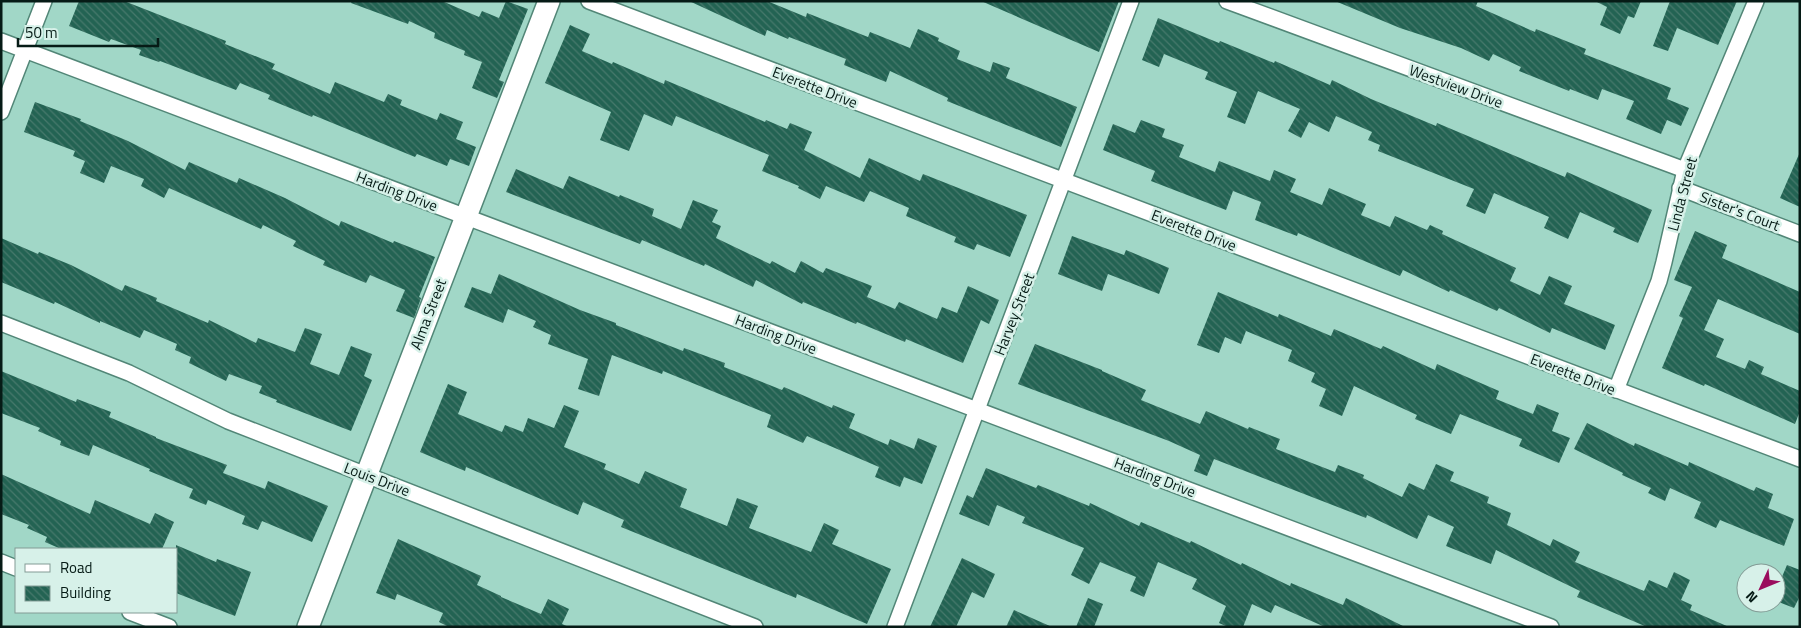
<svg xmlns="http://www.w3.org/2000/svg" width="1801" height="628" font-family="'Titillium Web',sans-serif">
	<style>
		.building { fill: url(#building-back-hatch) }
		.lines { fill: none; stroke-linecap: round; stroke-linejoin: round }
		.street-casing { stroke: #528677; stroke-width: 18 }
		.secondary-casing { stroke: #528677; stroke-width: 24 }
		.street { stroke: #fff; stroke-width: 15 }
		.secondary { stroke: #fff; stroke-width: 21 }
		.labels { text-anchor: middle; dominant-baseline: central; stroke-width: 5; stroke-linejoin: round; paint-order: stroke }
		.street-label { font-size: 15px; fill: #061b16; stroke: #d7f1e9 }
	</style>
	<defs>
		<pattern id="building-back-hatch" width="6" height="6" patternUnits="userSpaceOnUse" patternTransform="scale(1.25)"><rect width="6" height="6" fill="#236353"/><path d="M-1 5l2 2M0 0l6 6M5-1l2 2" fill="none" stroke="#47796c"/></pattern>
	</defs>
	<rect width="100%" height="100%" fill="#a1d7c7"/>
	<!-- building -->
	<g class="building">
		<path d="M79,1H124L226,41L225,44L275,64L272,69L330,94L335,82L384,102L388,94L402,100L400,105L437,120L440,113L463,122L456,139L476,147L469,166L450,159L447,166L417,154L415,157L313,115L312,117L268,99L270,95L240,83L236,90L160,61L159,62L139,55L141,50L111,39L109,42L69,26Z"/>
		<path d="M352,1H442L479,17L482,11L499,18L506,1L528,9L499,80L504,82L497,98L472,88L482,62L464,55L465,51L434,38L435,33L409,21L408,24L351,3Z"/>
		<path d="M689,1H767L806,17L807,13L868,37L870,32L910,48L918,29L939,38L938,41L960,51L957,59L990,72L993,62L1010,68L1006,78L1077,107L1061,147L947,101L948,98L890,71L886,82L844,65L846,59L789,37L788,39L767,30L765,36Z"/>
		<path d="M981,1H1119L1099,52Z"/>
		<path d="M1335,1H1478L1476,6L1535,32L1536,29L1586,49L1584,54L1671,88L1667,99L1689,108L1681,126L1667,120L1661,134L1626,119L1634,101L1602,89L1598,100L1570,89L1569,91L1519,71L1521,67L1493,54L1489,61L1461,48L1400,28Z"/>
		<path d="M1595,1H1641L1634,18L1628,16L1620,34L1600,25L1607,7Z"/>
		<path d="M1670,1H1737L1718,45L1677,28L1668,51L1653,46Z"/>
		<path d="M1158,18L1219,43L1220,41L1274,63L1275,61L1330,85L1332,80L1371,99L1436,126L1437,123L1565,177L1567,172L1652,210L1638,243L1613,232L1615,228L1580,212L1568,239L1544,228L1549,217L1494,193L1485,214L1466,206L1474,189L1378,151L1380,145L1368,140L1372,132L1336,116L1329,132L1309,122L1301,138L1288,131L1300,109L1258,91L1245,124L1227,117L1237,92L1205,79L1208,72L1164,54L1159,67L1142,60Z"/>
		<path d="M570,25L590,34L582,51L612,64L613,62L664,84L665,80L765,122L766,120L787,129L790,123L812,132L804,150L860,178L869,158L920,181L923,174L1027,215L1010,257L977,244L974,250L954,242L956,237L906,216L909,208L870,191L864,202L826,186L820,199L798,188L799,186L762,171L769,155L676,116L672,126L644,114L629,151L600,140L611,112L545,83Z"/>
		<path d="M35,102L81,119L80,121L128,141L185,170L189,162L237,183L239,178L285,198L339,226L341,221L393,243L394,241L435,257L419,297L421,298L414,318L396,311L405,290L370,275L366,283L323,265L325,261L293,246L296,241L263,225L261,229L169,188L164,198L141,186L144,179L111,166L104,183L80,173L85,161L73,156L75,151L24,132Z"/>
		<path d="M1141,120L1165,129L1162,137L1184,145L1179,157L1215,172L1219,161L1270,181L1274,170L1296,179L1290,192L1322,205L1329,188L1366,204L1361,215L1390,227L1395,216L1427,230L1430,225L1443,231L1442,234L1516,268L1510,281L1540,295L1549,276L1572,286L1564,304L1615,325L1605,350L1552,328L1550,333L1499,308L1497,311L1450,290L1449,292L1403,270L1400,276L1298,233L1297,236L1255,220L1261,202L1233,191L1226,210L1151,181L1155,171L1103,150L1113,124L1135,133Z"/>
		<path d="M1800,152V207L1780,198Z"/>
		<path d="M516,169L563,189L569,176L619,197L620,195L654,209L652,216L681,229L693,200L718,210L712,222L721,226L716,238L770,264L772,261L795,273L801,261L823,273L826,268L872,286L867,297L895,309L899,302L937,319L942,307L957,313L968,286L999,300L989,324L981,320L963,363L906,339L905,342L857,322L856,324L803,302L802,304L756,280L753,287L705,264L704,266L642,240L640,244L506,192Z"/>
		<path d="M1695,231L1727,245L1722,258L1800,292V334L1718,299L1704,330L1724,339L1716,357L1745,369L1749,360L1764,367L1761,374L1800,391V411L1795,424L1705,384L1704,386L1662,368L1683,318L1679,316L1692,287L1674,280Z"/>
		<path d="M1072,236L1124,255L1126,250L1169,268L1159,294L1108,274L1102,291L1058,274Z"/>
		<path d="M1,238L38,254L39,252L71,265L122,291L125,285L157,298L156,301L208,323L209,320L256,343L258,338L295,352L305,328L322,334L310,364L339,375L351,346L372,354L364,376L372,380L351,431L276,402L277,400L259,393L262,386L229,374L226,381L189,363L191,357L175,350L177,344L144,330L140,338L100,321V323L55,302L54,304L1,282Z"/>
		<path d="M499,274L580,310L616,323V325L683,351L684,348L725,363L724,367L782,390L784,387L832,408L833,405L855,414L849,428L888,445L890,439L914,449L918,438L937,446L922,484L904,477L900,487L875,477L879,467L807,436L803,443L767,427L771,415L663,371L662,374L612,355L599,396L578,389L588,359L548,344L551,335L533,327L536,321L508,309L503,323L464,307L472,287L491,294Z"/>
		<path d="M1218,292L1278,317L1279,314L1331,336L1334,329L1381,349L1383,346L1435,370L1437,364L1499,391L1496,399L1533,414L1537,404L1559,413L1552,431L1570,438L1559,463L1519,446L1522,439L1460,414L1451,434L1415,419L1417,415L1354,386L1342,416L1319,406L1326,389L1311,382L1315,373L1288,361L1292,350L1246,331L1241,344L1225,337L1219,353L1197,345Z"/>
		<path d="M1035,344L1102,370V371L1146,390L1141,400L1200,424L1206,411L1248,429L1249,427L1280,439L1276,449L1335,472L1338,465L1364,475L1363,478L1402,497L1409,483L1424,490L1436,464L1454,472L1450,481L1489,497L1487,503L1511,513L1507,525L1550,546L1553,539L1580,552L1575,562L1644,591L1649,580L1667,588L1674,572L1690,580L1681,600L1692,605L1690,610L1729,627H1647L1577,597L1580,591L1496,550L1491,564L1446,546L1454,527L1428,515L1417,539L1367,515L1366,518L1214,459L1207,476L1194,471L1200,455L1169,441L1018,384Z"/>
		<path d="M1,371L76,402L77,399L111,412L109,417L156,437V438L227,465L223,473L265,489L268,481L328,506L312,542L262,521L258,530L242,524L245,516L208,500L206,505L189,498L193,489L149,471L150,469L93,445L89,456L60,445L61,441L38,431L40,428L1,413Z"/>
		<path d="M448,384L467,392L458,414L502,432L505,425L523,432L528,418L554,428L564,405L579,411L564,447L606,464L604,469L639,484L645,471L687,489L680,507L727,526L737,498L758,506L749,528L811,552L824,523L839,530L832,544L891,569L867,624L797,594L796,598L621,527L624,520L583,502L578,515L466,467L465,471L420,452Z"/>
		<path d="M1587,423L1634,446L1635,443L1688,466L1689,462L1754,491L1756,487L1773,494L1768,508L1794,519L1784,546L1720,520L1716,528L1694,518L1701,502L1670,488L1665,501L1648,493L1651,488L1622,475L1623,473L1574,449Z"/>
		<path d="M986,468L1036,488L1038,485L1089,506L1090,503L1139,526L1141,522L1190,543L1191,541L1241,565L1242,563L1290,586L1291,583L1343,605L1346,598L1405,627H1325L1275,605L1271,613L1252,604L1243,627H1228L1219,623L1226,606L1192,589L1197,579L1158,562L1144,597L1130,591L1136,577L1100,562L1089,584L1071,575L1084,548L1022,523L1025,517L997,505L989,526L959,514L967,495L973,498Z"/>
		<path d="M1,474L90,514L95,500L150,524L155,513L174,522L162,549H61L45,542L47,537L27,528L29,525L1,514Z"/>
		<path d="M398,539L481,576L477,585L501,596V597L541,614L548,599L569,609L562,624L569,627H449L439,622L443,613L397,594L395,600L376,593Z"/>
		<path d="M176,545L216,562L217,559L251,572L235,616L176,593Z"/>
		<path d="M962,558L995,574L984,598L972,592L956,627H930Z"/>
		<path d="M1787,565L1800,570V596L1794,608L1776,601V591Z"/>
		<path d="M1088,598L1103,604L1094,627H1076Z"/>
		<path d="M1014,610L1052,627H1006Z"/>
	</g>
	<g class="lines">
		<!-- street casing -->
		<g class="street-casing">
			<g id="street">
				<path d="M589,1L1800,459"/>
				<path d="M1227,1L1685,170"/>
				<path d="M1,41L1551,627"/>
				<path d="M1,112L44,1"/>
				<path d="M1680,188L1800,234"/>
				<path d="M1,323L129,373L228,421L755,627"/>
				<path d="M1616,390L1659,281L1664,262L1685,170L1756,1"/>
				<path d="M1,562L16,568"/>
				<path d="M130,612L169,627"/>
				<path d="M895,627L1131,1"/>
			</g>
		</g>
		<!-- secondary casing -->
		<g class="secondary-casing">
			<path id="secondary" d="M308,627L549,1"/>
		</g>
		<!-- street -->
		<use href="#street" class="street"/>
		<!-- secondary -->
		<use href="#secondary" class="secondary"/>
	</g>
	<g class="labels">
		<!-- street labels -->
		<g class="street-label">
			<text transform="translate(1456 86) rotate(20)">Westview Drive</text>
			<text transform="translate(815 87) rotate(21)">Everette Drive</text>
			<text transform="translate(397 191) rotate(21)">Harding Drive</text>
			<text transform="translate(1682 194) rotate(-75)">Linda Street</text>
			<text transform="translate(1740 211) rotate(21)">Sister's Court</text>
			<text transform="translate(1194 230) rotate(21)">Everette Drive</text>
			<text transform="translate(428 314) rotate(-69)">Alma Street</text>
			<text transform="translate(1014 314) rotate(-69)">Harvey Street</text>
			<text transform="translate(776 334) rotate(21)">Harding Drive</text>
			<text transform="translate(1573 374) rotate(21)">Everette Drive</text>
			<text transform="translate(1155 477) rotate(21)">Harding Drive</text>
			<text transform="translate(377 479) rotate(21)">Louis Drive</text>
		</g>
	</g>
	<!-- border -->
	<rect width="1801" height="628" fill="none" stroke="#061b16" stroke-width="5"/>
	<!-- legend -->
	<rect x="15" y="548" width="162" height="65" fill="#d7f1e9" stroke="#839b95"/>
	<rect x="25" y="564" width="25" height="8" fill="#ffffff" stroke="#839b95"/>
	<text x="60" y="573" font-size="15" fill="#061b16">Road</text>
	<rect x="25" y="586" width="25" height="15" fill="url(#building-back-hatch)" stroke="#839b95"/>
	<text x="60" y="598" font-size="15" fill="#061b16">Building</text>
	<!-- north arrow -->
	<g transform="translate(1761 588) rotate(226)"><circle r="24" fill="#d7f1e9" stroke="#839b95"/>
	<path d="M0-4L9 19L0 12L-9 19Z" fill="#9a0d5d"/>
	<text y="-8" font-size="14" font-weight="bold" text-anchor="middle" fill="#061b16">N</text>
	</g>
	<!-- scale -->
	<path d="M18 38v8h140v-8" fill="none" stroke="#061b16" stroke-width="2.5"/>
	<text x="25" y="38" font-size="15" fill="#061b16" stroke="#d7f1e9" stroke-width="4" paint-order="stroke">50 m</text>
</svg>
